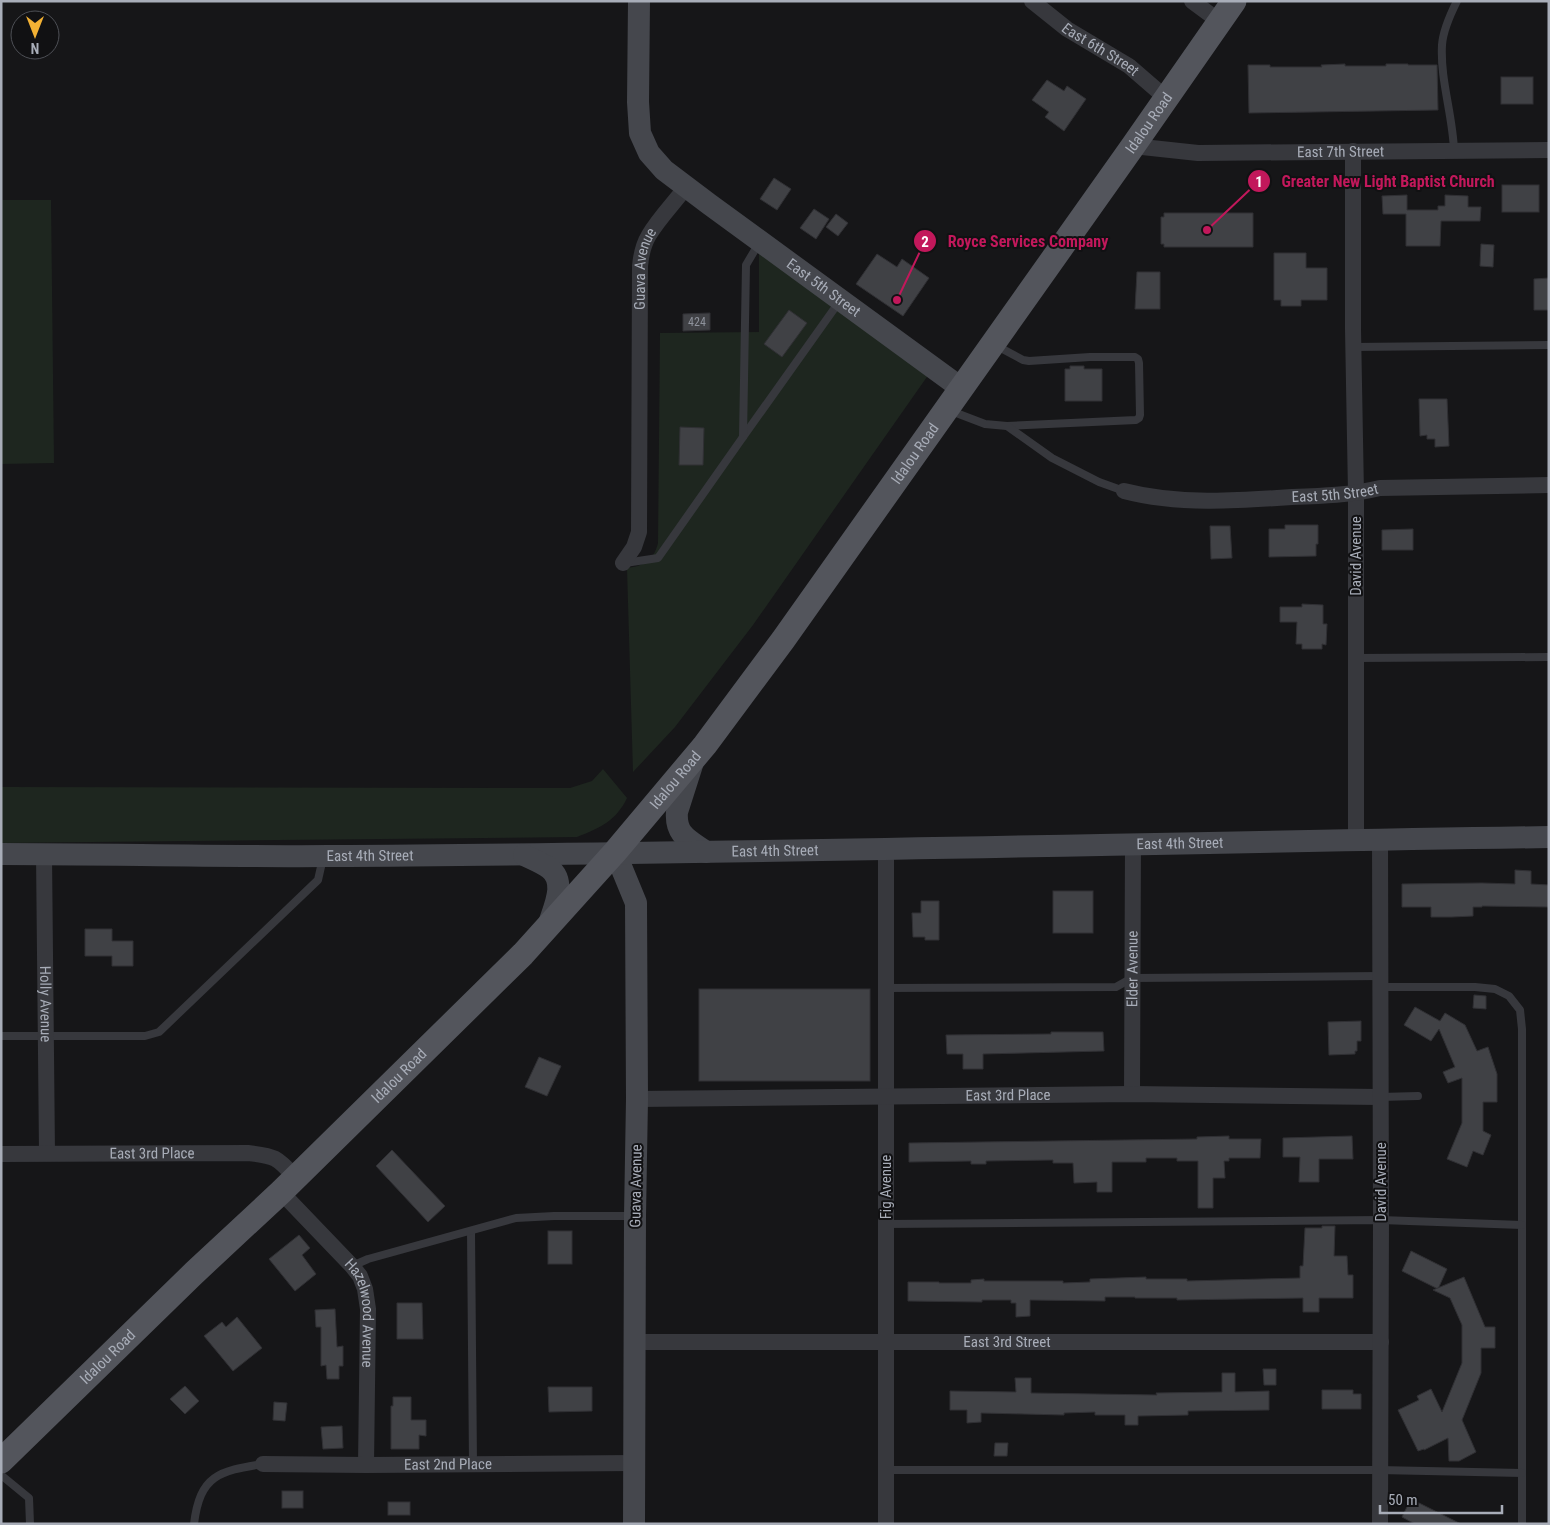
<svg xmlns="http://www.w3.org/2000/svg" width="1550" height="1525" font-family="'Roboto Condensed',sans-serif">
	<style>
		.green { fill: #1e261f }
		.building { fill: #404145; stroke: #303034 }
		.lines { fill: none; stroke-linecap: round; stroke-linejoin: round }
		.lane { stroke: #37383d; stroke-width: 8 }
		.street { stroke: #37383d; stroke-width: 16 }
		.secondary { stroke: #45474d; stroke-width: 22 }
		.primary { stroke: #53555c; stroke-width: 25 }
		.labels { text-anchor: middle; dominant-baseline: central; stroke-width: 4; stroke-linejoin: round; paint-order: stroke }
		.number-label { font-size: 12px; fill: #8e929b }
		.street-label { font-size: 15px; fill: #a8adb8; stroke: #111113 }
		.leader { fill: none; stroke: #c2185b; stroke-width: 2 }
		.callout-dot { fill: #c2185b; stroke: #111113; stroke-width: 2 }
		.mark-label { font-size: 15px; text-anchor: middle; font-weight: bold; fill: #fff }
		.callout-label { font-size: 16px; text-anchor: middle; font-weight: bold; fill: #c2185b; stroke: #111113; stroke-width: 4; stroke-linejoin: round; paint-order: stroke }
	</style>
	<rect width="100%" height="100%" fill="#161618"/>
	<!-- green -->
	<g class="green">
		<path d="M1,200H51L54,463L1,464Z"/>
		<path d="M759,237L929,374L753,625L675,727L633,772L627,568C644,566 654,560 658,543L660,333L759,332Z"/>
		<path d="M603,769L627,798C616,821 600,828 577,837L1,843V787L570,788L592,781Z"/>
	</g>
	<!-- building -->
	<g class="building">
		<path d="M1345,64V66H1386V64H1408V65H1437L1438,110L1249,113L1248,65H1270V67H1322L1321,65Z"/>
		<rect x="1501" y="77" width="32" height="27"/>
		<path d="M1047,80L1064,91L1067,86L1086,99L1064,131L1045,117L1049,112L1032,100Z"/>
		<path d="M774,178L791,189L777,210L760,199Z"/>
		<rect x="1502" y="185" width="37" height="27"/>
		<path d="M1407,195V210H1438V206H1445V195L1468,196V207H1481L1480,221H1441L1440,246H1406V214H1383L1382,196Z"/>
		<path d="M814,209L829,219L816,239L800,228Z"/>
		<path d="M1164,213H1253V247H1164V244H1161V217H1164Z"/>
		<path d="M836,214L848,223L838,236L826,227Z"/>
		<path d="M1481,244L1494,245L1493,267L1480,266Z"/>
		<path d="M1274,253H1306V268H1327V300H1301V306H1281V300H1274Z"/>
		<path d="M877,254L897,267L902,259L929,278L903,316L856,284Z"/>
		<path d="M1137,272H1160V309H1135Z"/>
		<path d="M1549,278V310H1534V279Z"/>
		<path d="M789,310L807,323L782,357L764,344Z"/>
		<path d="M710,313V330L683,331V314Z"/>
		<path d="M1070,366H1084V369H1102V401H1065V369H1070Z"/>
		<path d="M1419,399H1447L1449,446L1435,447V439H1427V435L1420,436Z"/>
		<path d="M680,427L704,428L703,465H679Z"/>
		<path d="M1285,525H1318V544H1316V556L1269,557V529H1285Z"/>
		<path d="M1210,526H1230L1232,558L1211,559Z"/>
		<path d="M1413,529V550H1382V530Z"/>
		<path d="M1302,604L1323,605V624H1327L1326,645L1322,644V649H1302V644H1296L1297,622H1280V607H1302Z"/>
		<path d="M1515,870L1531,871V884L1549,885V907L1482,906V907H1473V916L1452,917H1431V907H1402V884L1482,883L1515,884Z"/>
		<rect x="1053" y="891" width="40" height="42"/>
		<path d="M921,901H939V940H925V937H913L912,913H921Z"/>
		<path d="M85,929H112V941H133V966H112V956H85Z"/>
		<rect x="699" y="989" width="171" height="92"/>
		<path d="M1474,995L1486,996V1009L1473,1008Z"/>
		<path d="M1415,1007L1440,1021L1445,1013L1465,1025L1477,1051L1488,1047L1497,1074V1102H1483V1131L1491,1135L1483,1155L1473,1151L1467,1167L1447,1159L1462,1123V1078L1448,1083L1443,1072L1455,1067L1439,1029L1431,1041L1404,1025Z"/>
		<path d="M1361,1021V1041H1357V1051H1355V1054L1329,1055L1328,1022Z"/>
		<path d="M1051,1032H1103L1104,1051L983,1054V1069H963V1054H947L946,1035L1051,1034Z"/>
		<path d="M539,1057L561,1066L547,1096L525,1087Z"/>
		<path d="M1229,1136V1139H1261L1260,1158H1229V1161H1224L1225,1178H1213V1208H1198V1161H1177V1158H1146V1162H1112V1192H1097V1182L1074,1183L1073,1163H1053V1160L986,1161V1164H971V1161L909,1162V1143L1197,1139V1137Z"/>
		<path d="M1352,1136L1353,1159H1319V1182H1299L1300,1157H1283V1138Z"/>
		<path d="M392,1150L445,1206L428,1222L376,1166Z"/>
		<path d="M1322,1226H1335L1334,1256H1347L1348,1275H1353V1298H1319V1312H1303V1298L1177,1300V1298H1135V1297H1105V1301L1030,1300V1316L1016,1317V1303H1011V1300H982V1302L908,1301V1282H939V1283H971V1280L984,1279V1281H1063V1283L1090,1282V1279L1146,1277V1279H1187V1281L1300,1278V1266H1303L1305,1228H1322Z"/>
		<rect x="548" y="1231" width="24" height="33"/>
		<path d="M299,1235L310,1248L302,1255L316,1274L295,1291L269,1259Z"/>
		<path d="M1411,1251L1447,1269L1438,1289L1402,1271Z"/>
		<path d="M1464,1277L1485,1327H1495V1348H1481V1373L1462,1420L1476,1452L1459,1461H1449L1448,1438L1424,1450V1449L1418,1451L1398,1410L1419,1400L1417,1396L1431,1389L1442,1412L1462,1363V1325L1450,1298L1433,1290Z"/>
		<path d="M397,1303H422L423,1339H397Z"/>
		<path d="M335,1309L337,1347L343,1346V1366H339V1379H327L326,1365L321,1366V1327H316L315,1310Z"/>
		<path d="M237,1317L262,1348L233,1371L204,1336L222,1322L226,1327Z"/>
		<path d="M1263,1369H1276V1385H1264Z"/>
		<path d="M1222,1373H1235V1392L1269,1391V1410L1188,1411V1415L1138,1416V1425H1125V1415H1095V1412L1064,1413V1415L981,1413V1422L967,1423V1410H950V1391L1016,1392L1015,1378H1031V1393L1157,1395L1156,1393L1222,1392Z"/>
		<path d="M185,1386L199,1401L185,1414L170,1399Z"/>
		<path d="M548,1387H592V1411L549,1412Z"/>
		<path d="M1322,1390H1353V1394H1361V1409H1322Z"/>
		<path d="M393,1397H411V1420H426V1436L419,1435V1449H391V1406H393Z"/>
		<path d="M274,1402L287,1403L285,1421L273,1420Z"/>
		<path d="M342,1426L343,1448L323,1449L321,1427Z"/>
		<path d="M995,1443H1008L1007,1456H994Z"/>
		<rect x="282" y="1491" width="21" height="17"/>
		<path d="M1411,1499L1461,1524H1415L1402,1517Z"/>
		<rect x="388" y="1502" width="22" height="13"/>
	</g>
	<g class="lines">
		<!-- lane -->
		<g class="lane">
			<path d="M1454,151C1453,116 1440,80 1442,45C1443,30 1450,15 1457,1"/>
			<path d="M995,345L1023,360L1029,361L1090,357H1135L1138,359L1139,363L1140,415L1139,418L1136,420L1007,426"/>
			<path d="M1353,347L1549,345"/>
			<path d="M951,411L985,424L1007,426L1052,458L1099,482L1124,491"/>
			<path d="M743,437L839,302"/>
			<path d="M625,563L658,558L743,437L746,265L759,243"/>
			<path d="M1356,658L1549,657"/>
			<path d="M1381,987H1475L1495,989L1509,996L1520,1010L1522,1029V1524"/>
			<path d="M886,988L1116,987L1132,978L1381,976"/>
			<path d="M1,1036H145L159,1032L318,880L323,858"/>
			<path d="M1380,1097L1418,1096"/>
			<path d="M886,1224L1381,1220L1522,1225"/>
			<path d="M471,1231L473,1464"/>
			<path d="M352,1266L368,1259L516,1218L554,1216H633"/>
			<path d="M886,1470H1379L1522,1473"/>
			<path d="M1,1475L29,1498L30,1524"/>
			<path d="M194,1524C200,1475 219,1471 263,1464"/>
		</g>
		<!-- street -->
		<g class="street">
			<path id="s1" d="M1032,1L1067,29L1129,66L1166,98"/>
			<path d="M1192,1L1219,21"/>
			<path id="s2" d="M1133,146L1198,153L1549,150"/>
			<path d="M1353,151V329L1356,493V840"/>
			<path id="s3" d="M1124,491C1178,505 1236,501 1292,497C1322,496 1351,495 1380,488L1549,485"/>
			<path id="s4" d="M623,563L634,547L639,532L640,266C641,255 643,245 649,235C659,218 674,203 686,187"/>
			<path d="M886,850V1524"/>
			<path id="s5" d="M44,854L47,1153"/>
			<path id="s6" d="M1132,1094L1133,843"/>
			<path id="s7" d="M637,1099L1132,1094L1380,1097"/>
			<path id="s8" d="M1,1154L248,1153C275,1156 277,1157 295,1177"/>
			<path id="s9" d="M281,1192L352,1266L360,1276L365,1289L368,1309L366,1465"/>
			<path id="s10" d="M635,1342H1381"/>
			<path id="s11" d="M263,1464L366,1465L634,1463"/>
			<path d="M1380,1524L1381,1220L1380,840"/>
		</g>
		<!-- secondary -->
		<g class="secondary">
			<path id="s12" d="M639,1L638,102L640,133L649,153L664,170L709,204L961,388"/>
			<path d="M693,762L677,812C675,835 689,840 706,852"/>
			<path d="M615,852L636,903L637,1099L635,1216L634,1524"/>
			<path id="s13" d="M1,854C110,854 219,857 328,856C735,854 1142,843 1549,837"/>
			<path d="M524,855C532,859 542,863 549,868C568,882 553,909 548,927"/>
		</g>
		<!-- primary -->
		<path class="primary" id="s14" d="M1,1461L194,1273L281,1192L523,954L615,852L705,745L783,640L1133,146L1234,1"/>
	</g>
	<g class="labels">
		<!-- number labels -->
		<g class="number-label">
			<text x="697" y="322">424</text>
		</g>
		<!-- street labels -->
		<g class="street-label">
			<text stroke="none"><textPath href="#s1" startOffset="84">East 6th Street</textPath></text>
			<text stroke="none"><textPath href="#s14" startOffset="1769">Idalou Road</textPath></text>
			<text stroke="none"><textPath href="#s2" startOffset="208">East 7th Street</textPath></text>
			<text stroke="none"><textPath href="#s4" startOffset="299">Guava Avenue</textPath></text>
			<text stroke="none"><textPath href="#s12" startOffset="375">East 5th Street</textPath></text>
			<text stroke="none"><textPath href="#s14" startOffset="1364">Idalou Road</textPath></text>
			<text stroke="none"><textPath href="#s3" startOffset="212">East 5th Street</textPath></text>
			<text transform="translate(1356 556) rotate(-90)">David Avenue</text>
			<text stroke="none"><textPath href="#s14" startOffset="959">Idalou Road</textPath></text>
			<text stroke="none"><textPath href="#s13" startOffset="1179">East 4th Street</textPath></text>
			<text stroke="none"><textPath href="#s13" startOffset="774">East 4th Street</textPath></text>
			<text stroke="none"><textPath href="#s13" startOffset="369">East 4th Street</textPath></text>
			<text stroke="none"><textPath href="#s6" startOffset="125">Elder Avenue</textPath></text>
			<text stroke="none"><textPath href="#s5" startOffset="150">Holly Avenue</textPath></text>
			<text stroke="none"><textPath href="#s14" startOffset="554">Idalou Road</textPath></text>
			<text stroke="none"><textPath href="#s7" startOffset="371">East 3rd Place</textPath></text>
			<text stroke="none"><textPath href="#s8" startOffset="151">East 3rd Place</textPath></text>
			<text transform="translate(1381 1182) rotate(-90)">David Avenue</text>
			<text transform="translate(636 1186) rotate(-89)">Guava Avenue</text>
			<text transform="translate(886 1187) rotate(-90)">Fig Avenue</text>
			<text stroke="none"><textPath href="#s9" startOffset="152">Hazelwood Avenue</textPath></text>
			<text stroke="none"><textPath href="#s10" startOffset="372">East 3rd Street</textPath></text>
			<text stroke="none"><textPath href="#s14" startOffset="149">Idalou Road</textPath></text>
			<text stroke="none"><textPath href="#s11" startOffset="185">East 2nd Place</textPath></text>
		</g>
	</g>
	<!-- callouts -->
	<path class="leader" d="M1207 230L1259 181M897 300L925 241"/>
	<g class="callout-dot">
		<circle cx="1207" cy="230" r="5"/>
		<circle cx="897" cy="300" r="5"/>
		<circle cx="1259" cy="181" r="12"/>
		<circle cx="925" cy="241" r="12"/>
	</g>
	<g class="mark-label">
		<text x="1259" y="187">1</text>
		<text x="925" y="247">2</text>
	</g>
	<g class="callout-label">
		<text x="1388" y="187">Greater New Light Baptist Church</text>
		<text x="1028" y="247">Royce Services Company</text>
	</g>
	<!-- border -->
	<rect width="1550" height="1525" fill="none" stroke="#a8adb8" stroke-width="5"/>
	<!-- north arrow -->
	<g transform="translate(35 35) rotate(180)"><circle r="24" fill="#111113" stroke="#4d4f55"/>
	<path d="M0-4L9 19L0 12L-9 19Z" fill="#f2b134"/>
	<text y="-8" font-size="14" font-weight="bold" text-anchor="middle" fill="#a8adb8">N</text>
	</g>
	<!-- scale -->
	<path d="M1380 1505v8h122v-8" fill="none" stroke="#a8adb8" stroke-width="2.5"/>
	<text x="1388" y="1505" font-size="15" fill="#a8adb8" stroke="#111113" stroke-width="4" paint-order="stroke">50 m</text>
</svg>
